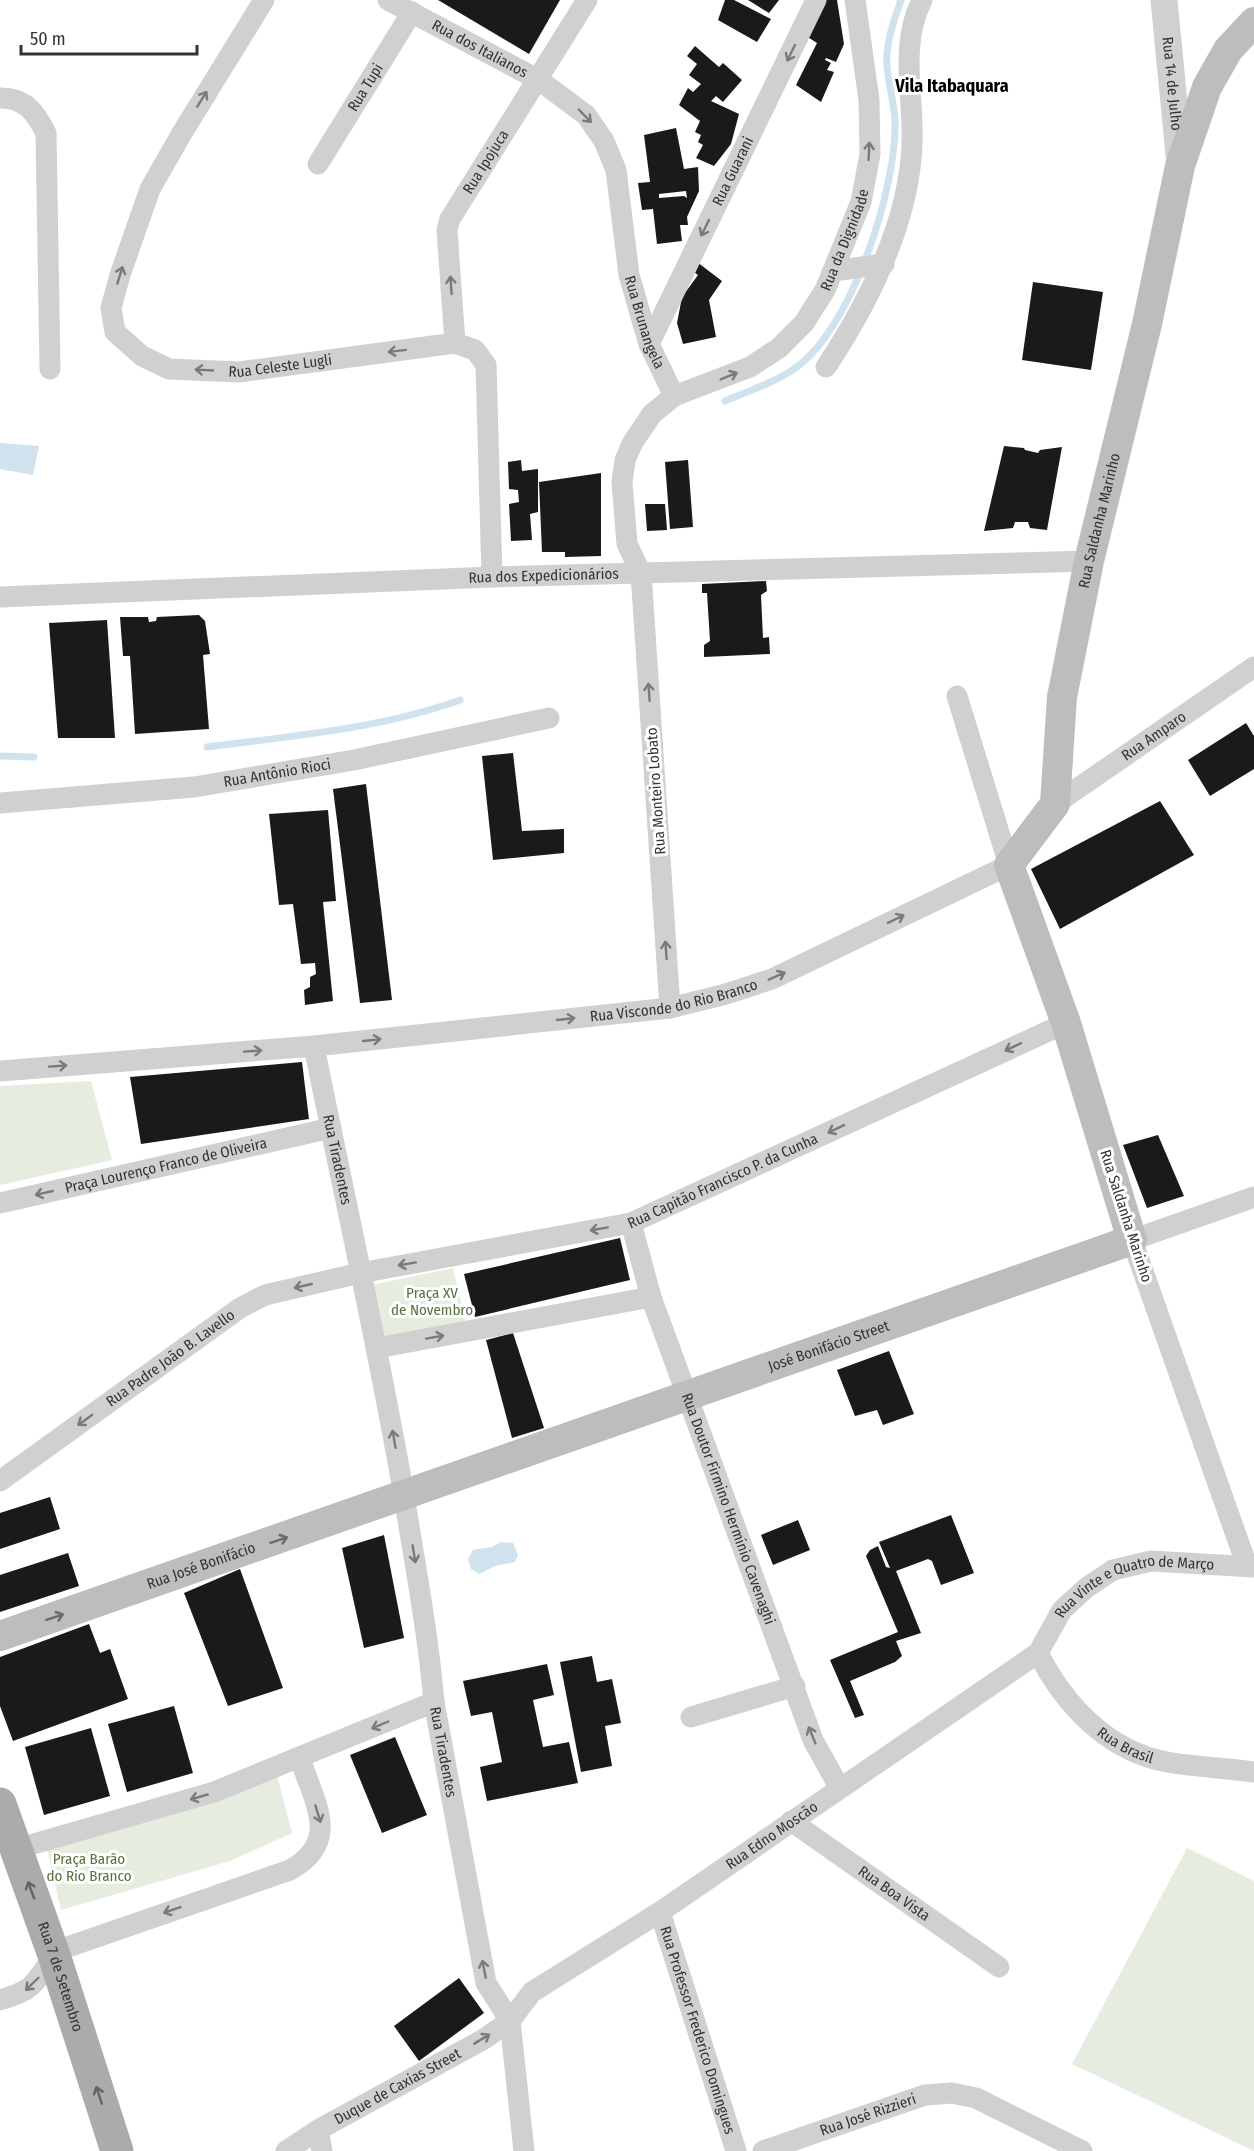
<svg xmlns="http://www.w3.org/2000/svg" width="1254" height="2151" font-family="'Fira Sans Condensed',sans-serif">
	<style>
		.green { fill: #e6ecdf }
		.water { fill: #cfe2ee }
		.lines { fill: none; stroke-linecap: round; stroke-linejoin: round }
		.stream { stroke: #cfe2ee; stroke-width: 7 }
		.building { fill: #1a1a1a; fill-rule: evenodd }
		.minor { stroke: #d0d0d0; stroke-width: 21 }
		.tertiary { stroke: #d0d0d0; stroke-width: 27 }
		.secondary { stroke: #bdbdbd; stroke-width: 30 }
		.primary { stroke: #ababab; stroke-width: 33 }
		.oneway { stroke: #7a7a7a }
		.oneway2 { stroke: #6a6a6a }
		.oneway3 { stroke: #636363 }
		.labels { text-anchor: middle; dominant-baseline: central; stroke-width: 6; stroke-linejoin: round; paint-order: stroke }
		.street-label { font-size: 15px; fill: #333; stroke: #fff }
		.park-label { font-size: 15px; fill: #56703f; stroke: #fff }
		.quarter-label { font-size: 18px; font-weight: bold; fill: #000; stroke: #fff }
	</style>
	<rect width="100%" height="100%" fill="#fff"/>
	<!-- green -->
	<g class="green">
		<path d="M91,1081L112,1160L0,1185V1086Z"/>
		<path d="M453,1268L466,1324L384,1339L372,1285Z"/>
		<path d="M276,1771L292,1833L230,1861L61,1910L46,1844Z"/>
		<path d="M1187,1848L1254,1881V2151L1072,2064Z"/>
	</g>
	<!-- water -->
	<g class="water">
		<path d="M0,443L39,446L33,475L0,469Z"/>
		<path d="M501,1542L513,1543L518,1555L515,1562L495,1566L479,1574L471,1569L468,1559L473,1550L492,1547Z"/>
	</g>
	<g class="lines">
		<!-- stream -->
		<g class="stream">
			<path d="M725,401C746,392 771,384 791,371C851,334 897,188 895,121C894,98 885,75 887,53C889,34 895,17 901,0"/>
			<path d="M207,747C292,736 379,729 460,700"/>
			<path d="M0,756L34,757"/>
		</g>
	</g>
	<!-- building -->
	<g class="building">
		<path d="M438,0H560L529,54Z"/>
		<path d="M725,0H734L771,19L757,42L718,20Z"/>
		<path d="M748,0H779L769,13Z"/>
		<path d="M817,0H837L844,44L836,62L826,58L825,60L831,63L827,70L834,72L821,102L796,85L817,43L803,34Z"/>
		<path d="M695,46L719,67L723,63L742,80L723,102L716,96L711,101L739,114L731,144L714,166L696,158L703,145L698,142L701,135L695,132L700,121L679,105L688,88L693,92L701,84L689,75L697,64L687,56Z"/>
		<path d="M676,128L684,169L698,167L699,191L687,217L688,225H680L682,241L657,244L653,209L642,210L638,183L650,182L644,135ZM686,191L687,198L684,196L659,198V194Z"/>
		<path d="M697,262L722,281L709,300L716,337L683,344L677,323L682,297L698,275L691,270Z"/>
		<path d="M1033,282L1103,292L1091,370L1022,360Z"/>
		<path d="M1004,446L1024,448L1025,450L1038,453L1040,450L1062,447L1047,530L1030,528L1028,522H1015L1013,528L984,531Z"/>
		<path d="M521,460L522,471L538,469V512L530,514L532,540L511,541L509,504L519,502L518,490L509,489L508,462Z"/>
		<path d="M688,460L693,527L670,529L665,462Z"/>
		<path d="M601,473V556L565,557V552H542L539,482Z"/>
		<path d="M645,504H665L667,530L647,531Z"/>
		<path d="M766,581L767,591L761,595L763,638L769,637L770,654L704,657V645L710,641L707,593H702V584Z"/>
		<path d="M199,615L205,621L210,654L203,655L209,729L135,734L130,656H123L120,617H148L149,622L156,621L157,617Z"/>
		<path d="M107,620L115,738H58L49,623Z"/>
		<path d="M1246,723L1254,736V769L1210,796L1188,760Z"/>
		<path d="M513,753L522,831L564,829V853L493,860L482,756Z"/>
		<path d="M366,784L392,1000L360,1003L333,789Z"/>
		<path d="M1160,801L1194,855L1060,929L1031,869Z"/>
		<path d="M328,810L336,901L323,902L333,1001L305,1005L304,990L310,987V977L316,974L315,963L301,964L293,904L279,905L269,814Z"/>
		<path d="M302,1062L309,1119L141,1144L130,1077Z"/>
		<path d="M1158,1135L1184,1196L1147,1208L1123,1145Z"/>
		<path d="M620,1238L630,1280L475,1317L464,1274Z"/>
		<path d="M513,1333L544,1428L512,1438L486,1340Z"/>
		<path d="M889,1351L914,1414L883,1425L877,1410L855,1416L837,1370Z"/>
		<path d="M50,1497L60,1529L0,1549V1513Z"/>
		<path d="M951,1515L974,1573L941,1585L932,1561L928,1559L896,1571L921,1633L896,1641L902,1656L895,1662L850,1681L864,1715L855,1718L830,1660L898,1632L866,1556L870,1550L878,1546L886,1567L890,1568L879,1542Z"/>
		<path d="M798,1520L810,1550L773,1565L761,1535Z"/>
		<path d="M384,1535L404,1638L364,1648L342,1548Z"/>
		<path d="M68,1553L79,1586L0,1612V1575Z"/>
		<path d="M240,1569L283,1688L228,1706L184,1593Z"/>
		<path d="M89,1624L100,1653L110,1649L128,1699L13,1741L0,1706V1657Z"/>
		<path d="M592,1656L597,1682L612,1679L621,1723L605,1726L612,1766L581,1772L560,1662Z"/>
		<path d="M547,1664L554,1695L533,1700L543,1747L569,1742L578,1783L487,1801L480,1767L502,1762L492,1712L471,1716L463,1681Z"/>
		<path d="M174,1706L193,1773L127,1792L108,1724Z"/>
		<path d="M91,1728L110,1796L44,1815L25,1747Z"/>
		<path d="M395,1737L427,1815L382,1833L350,1755Z"/>
		<path d="M459,1978L484,2013L419,2061L394,2026Z"/>
	</g>
	<g class="lines">
		<!-- minor -->
		<g class="minor">
			<path id="s1" d="M264,0L182,133L150,189L120,275L111,308L115,332L142,356L169,369L239,372L455,343L475,350L486,365L492,577"/>
			<path id="s2" d="M388,0L539,80L586,115L604,141L616,170L629,275L649,344L674,396"/>
			<path d="M0,98C26,98 35,112 46,133L50,369"/>
			<path id="s3" d="M318,164L412,12"/>
			<path d="M833,271L884,264"/>
			<path id="s4" d="M455,343L447,230L450,219L587,0"/>
			<path id="s5" d="M649,344L816,0"/>
			<path d="M826,367C869,302 909,223 912,144C914,94 899,46 922,0"/>
			<path id="s6" d="M0,597L492,577L1089,561"/>
			<path id="s7" d="M0,803L194,787L354,760L549,718"/>
			<path id="s8" d="M1055,804L1254,667"/>
			<path id="s9" d="M670,1008L641,573L627,544L622,482L625,460L633,442L652,414L674,396L750,367L779,348L804,323L825,290L861,202L870,154L869,100L855,0"/>
			<path id="s10" d="M314,1046C344,1196 378,1345 404,1496C415,1564 428,1633 434,1702L486,1983L510,2021L524,2151"/>
			<path id="s11" d="M0,1071L314,1046L670,1008L726,994L772,979L1009,865L957,696"/>
			<path id="s12" d="M0,1203L331,1128"/>
			<path id="s13" d="M631,1223L651,1297L813,1740L839,1787"/>
			<path d="M377,1348L651,1297"/>
			<path id="s14" d="M0,1481L240,1308L265,1295L360,1273L631,1223L1066,1023"/>
			<path d="M1247,1566L1132,1240L1254,1197"/>
			<path id="s15" d="M1038,1653C1064,1704 1107,1751 1167,1762C1195,1767 1225,1768 1254,1772"/>
			<path d="M691,1717L795,1686"/>
			<path id="s16" d="M791,1821L999,1967"/>
			<path d="M16,1849L214,1792L434,1702"/>
			<path id="s17" d="M660,1912L736,2151"/>
			<path d="M0,2000C11,1996 22,1994 31,1986C43,1975 48,1959 62,1949L290,1870C342,1841 314,1803 300,1758"/>
			<path d="M318,2130L322,2151"/>
			<path id="s18" d="M286,2151L318,2130L484,2039L510,2021L532,1992L660,1912L1038,1653L1062,1610L1086,1588L1113,1570L1151,1561L1254,1567"/>
			<path id="s19" d="M763,2151L925,2095L952,2093L976,2098L1082,2151"/>
		</g>
		<!-- tertiary -->
		<path class="tertiary" id="s20" d="M1164,0L1180,165"/>
		<!-- secondary -->
		<path class="secondary" id="s21" d="M0,1636L1132,1240L1066,1023L1009,865L1055,804L1062,697L1089,561L1147,324L1180,166L1207,87L1228,50L1254,22"/>
		<!-- primary -->
		<path class="primary" id="s22" d="M0,1804L54,1955L117,2151"/>
	</g>
	<!-- one-way arrows -->
	<defs><path id="oneway-shaft" d="M-6 0H5M1.5-3L5.5 0L1.5 3" fill="none" stroke-width="1.6" stroke-linecap="round" stroke-linejoin="round" transform="scale(1.5)"/></defs>
	<g class="oneway">
		<use href="#oneway-shaft" transform="translate(791 53) rotate(116)"/>
		<use href="#oneway-shaft" transform="translate(202 99) rotate(-58)"/>
		<use href="#oneway-shaft" transform="translate(585 116) rotate(46)"/>
		<use href="#oneway-shaft" transform="translate(869 151) rotate(-87)"/>
		<use href="#oneway-shaft" transform="translate(705 228) rotate(116)"/>
		<use href="#oneway-shaft" transform="translate(120 275) rotate(-73)"/>
		<use href="#oneway-shaft" transform="translate(451 285) rotate(-94)"/>
		<use href="#oneway-shaft" transform="translate(397 351) rotate(173)"/>
		<use href="#oneway-shaft" transform="translate(204 370) rotate(-177)"/>
		<use href="#oneway-shaft" transform="translate(729 376) rotate(-22)"/>
		<use href="#oneway-shaft" transform="translate(649 692) rotate(-94)"/>
		<use href="#oneway-shaft" transform="translate(896 919) rotate(-26)"/>
		<use href="#oneway-shaft" transform="translate(666 950) rotate(-94)"/>
		<use href="#oneway-shaft" transform="translate(777 976) rotate(-24)"/>
		<use href="#oneway-shaft" transform="translate(566 1019) rotate(-6)"/>
		<use href="#oneway-shaft" transform="translate(372 1040) rotate(-6)"/>
		<use href="#oneway-shaft" transform="translate(1013 1047) rotate(155)"/>
		<use href="#oneway-shaft" transform="translate(253 1051) rotate(-4)"/>
		<use href="#oneway-shaft" transform="translate(58 1066) rotate(-4)"/>
		<use href="#oneway-shaft" transform="translate(836 1129) rotate(155)"/>
		<use href="#oneway-shaft" transform="translate(44 1193) rotate(167)"/>
		<use href="#oneway-shaft" transform="translate(599 1229) rotate(170)"/>
		<use href="#oneway-shaft" transform="translate(407 1264) rotate(170)"/>
		<use href="#oneway-shaft" transform="translate(303 1286) rotate(167)"/>
		<use href="#oneway-shaft" transform="translate(435 1337) rotate(-10)"/>
		<use href="#oneway-shaft" transform="translate(85 1420) rotate(144)"/>
		<use href="#oneway-shaft" transform="translate(394 1439) rotate(-100)"/>
		<use href="#oneway-shaft" transform="translate(414 1554) rotate(81)"/>
		<use href="#oneway-shaft" transform="translate(380 1725) rotate(157)"/>
		<use href="#oneway-shaft" transform="translate(812 1735) rotate(-112)"/>
		<use href="#oneway-shaft" transform="translate(199 1797) rotate(164)"/>
		<use href="#oneway-shaft" transform="translate(318 1814) rotate(73)"/>
		<use href="#oneway-shaft" transform="translate(172 1910) rotate(161)"/>
		<use href="#oneway-shaft" transform="translate(484 1969) rotate(-101)"/>
		<use href="#oneway-shaft" transform="translate(32 1984) rotate(136)"/>
		<use href="#oneway-shaft" transform="translate(482 2039) rotate(-31)"/>
	</g>
	<g class="oneway2">
		<use href="#oneway-shaft" transform="translate(279 1540) rotate(-19)"/>
		<use href="#oneway-shaft" transform="translate(55 1617) rotate(-19)"/>
	</g>
	<g class="oneway3">
		<use href="#oneway-shaft" transform="translate(31 1890) rotate(-110)"/>
		<use href="#oneway-shaft" transform="translate(99 2095) rotate(-108)"/>
	</g>
	<g class="labels">
		<!-- street labels -->
		<g class="street-label">
			<text stroke="none"><textPath href="#s2" startOffset="104">Rua dos Italianos</textPath></text>
			<text stroke="none"><textPath href="#s20" startOffset="84">Rua 14 de Julho</textPath></text>
			<text stroke="none"><textPath href="#s3" startOffset="90">Rua Tupi</textPath></text>
			<text stroke="none"><textPath href="#s4" startOffset="192">Rua Ipojuca</textPath></text>
			<text stroke="none"><textPath href="#s5" startOffset="192">Rua Guarani</textPath></text>
			<text stroke="none"><textPath href="#s9" startOffset="879">Rua da Dignidade</textPath></text>
			<text stroke="none"><textPath href="#s2" startOffset="448">Rua Brunangela</textPath></text>
			<text stroke="none"><textPath href="#s1" startOffset="548">Rua Celeste Lugli</textPath></text>
			<text stroke="none"><textPath href="#s21" startOffset="1958">Rua Saldanha Marinho</textPath></text>
			<text stroke="none"><textPath href="#s6" startOffset="544">Rua dos Expedicionários</textPath></text>
			<text stroke="none"><textPath href="#s8" startOffset="120">Rua Amparo</textPath></text>
			<text stroke="none"><textPath href="#s7" startOffset="279">Rua Antônio Rioci</textPath></text>
			<text transform="translate(656 791) rotate(-94)">Rua Monteiro Lobato</text>
			<text stroke="none"><textPath href="#s11" startOffset="678">Rua Visconde do Rio Branco</textPath></text>
			<text stroke="none"><textPath href="#s10" startOffset="116">Rua Tiradentes</textPath></text>
			<text stroke="none"><textPath href="#s12" startOffset="170">Praça Lourenço Franco de Oliveira</textPath></text>
			<text stroke="none"><textPath href="#s14" startOffset="798">Rua Capitão Francisco P. da Cunha</textPath></text>
			<text transform="translate(1126 1216) rotate(72)">Rua Saldanha Marinho</text>
			<text stroke="none"><textPath href="#s21" startOffset="878">José Bonifácio Street</textPath></text>
			<text stroke="none"><textPath href="#s14" startOffset="210">Rua Padre João B. Lavello</textPath></text>
			<text stroke="none"><textPath href="#s13" startOffset="302">Rua Doutor Firmino Hermínio Cavenaghi</textPath></text>
			<text stroke="none"><textPath href="#s21" startOffset="213">Rua José Bonifácio</textPath></text>
			<text stroke="none"><textPath href="#s18" startOffset="1034">Rua Vinte e Quatro de Março</textPath></text>
			<text stroke="none"><textPath href="#s15" startOffset="130">Rua Brasil</textPath></text>
			<text stroke="none"><textPath href="#s10" startOffset="718">Rua Tiradentes</textPath></text>
			<text stroke="none"><textPath href="#s18" startOffset="582">Rua Edno Moscão</textPath></text>
			<text stroke="none"><textPath href="#s16" startOffset="126">Rua Boa Vista</textPath></text>
			<text stroke="none"><textPath href="#s22" startOffset="183">Rua 7 de Setembro</textPath></text>
			<text stroke="none"><textPath href="#s17" startOffset="124">Rua Professor Frederico Domingues</textPath></text>
			<text stroke="none"><textPath href="#s18" startOffset="129">Duque de Caxias Street</textPath></text>
			<text stroke="none"><textPath href="#s19" startOffset="111">Rua José Rizzieri</textPath></text>
		</g>
		<!-- park labels -->
		<g class="park-label">
			<text x="432" y="1293">Praça XV<tspan x="432" dy="17">de Novembro</tspan></text>
			<text x="89" y="1859">Praça Barão<tspan x="89" dy="17">do Rio Branco</tspan></text>
		</g>
		<!-- quarter labels -->
		<g class="quarter-label">
			<text x="952" y="86">Vila Itabaquara</text>
		</g>
	</g>
	<!-- scale -->
	<path d="M21 45v9h176v-9" fill="none" stroke="#333333" stroke-width="3"/>
	<text x="30" y="45" font-size="18" fill="#333333" stroke="#ffffff" stroke-width="4.5" paint-order="stroke">50 m</text>
</svg>
